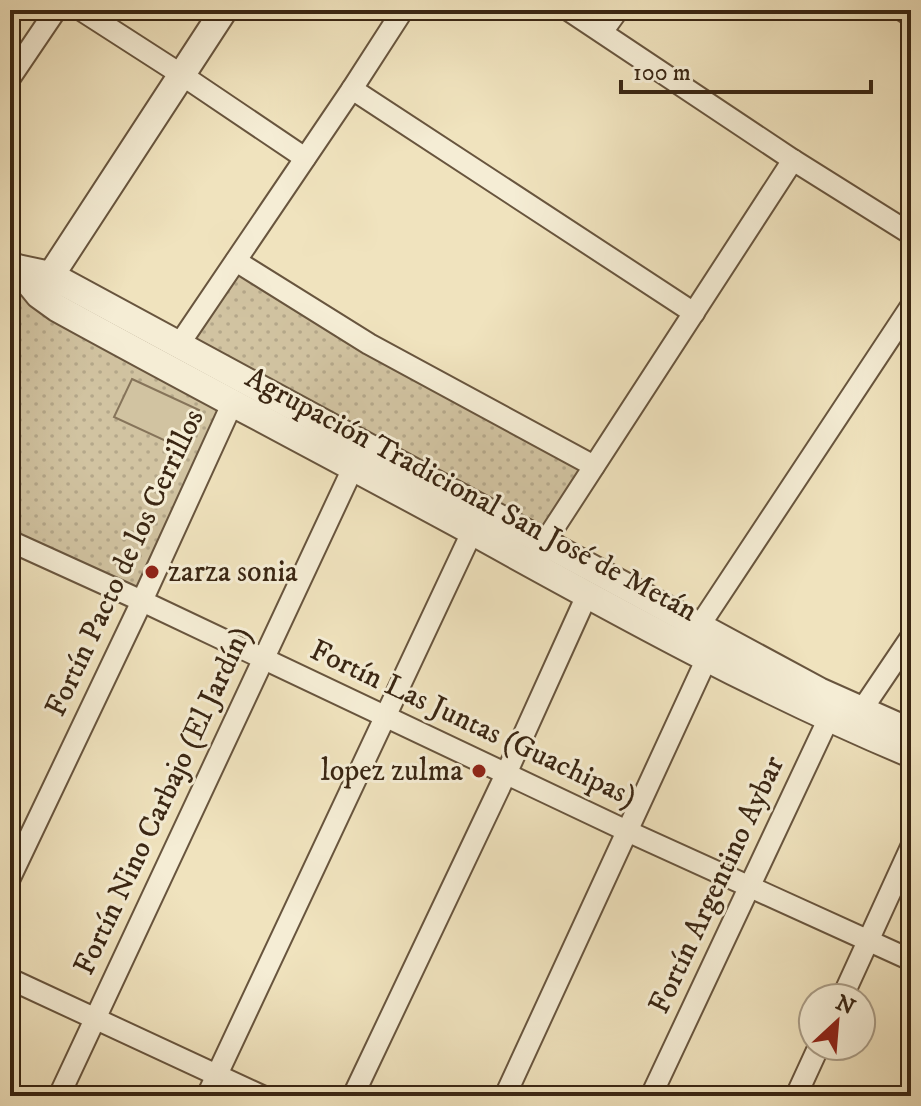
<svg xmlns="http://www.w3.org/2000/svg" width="921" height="1106" font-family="'IM FELL DW Pica',serif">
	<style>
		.grass { fill: url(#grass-dots); stroke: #86745a; stroke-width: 2 }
		.pitch { fill: #d1c3a1; stroke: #86745a; stroke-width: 2 }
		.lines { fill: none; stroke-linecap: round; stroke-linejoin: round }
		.minor-casing { stroke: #68553e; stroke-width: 24 }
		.tertiary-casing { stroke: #68553e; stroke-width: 30 }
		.minor { stroke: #f5edd5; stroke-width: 20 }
		.tertiary { stroke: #f5edd5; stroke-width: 26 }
		.poi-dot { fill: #8f2418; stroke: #f5edd5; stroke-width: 3 }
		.labels { text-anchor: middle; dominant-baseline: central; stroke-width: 6; stroke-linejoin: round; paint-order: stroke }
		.street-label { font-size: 30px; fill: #3a2613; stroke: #f5edd5 }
		.poi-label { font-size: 30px; fill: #3a2613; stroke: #f5edd5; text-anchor: start }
	</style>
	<defs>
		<pattern id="grass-dots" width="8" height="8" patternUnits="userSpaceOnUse" patternTransform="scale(2)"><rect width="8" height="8" fill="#d1c3a1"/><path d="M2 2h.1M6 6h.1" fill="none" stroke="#b4a78a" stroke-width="1.8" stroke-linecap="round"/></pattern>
	</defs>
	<rect width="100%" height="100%" fill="#f0e3be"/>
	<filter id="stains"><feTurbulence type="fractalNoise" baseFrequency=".0025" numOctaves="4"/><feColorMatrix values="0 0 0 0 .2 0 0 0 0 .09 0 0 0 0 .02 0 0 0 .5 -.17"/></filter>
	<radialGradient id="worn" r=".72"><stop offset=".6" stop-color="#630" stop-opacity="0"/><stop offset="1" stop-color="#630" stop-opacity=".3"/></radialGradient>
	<!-- grass -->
	<g class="grass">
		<path d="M236,261L594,466L546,543L178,346Z"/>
		<path d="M16,280L232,404L142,601L10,541V285Z"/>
	</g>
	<!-- pitch -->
	<path class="pitch" d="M132,379L199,410L181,448L114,417Z"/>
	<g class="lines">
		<!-- minor casing -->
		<g class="minor-casing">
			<g id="minor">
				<path d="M81,10L182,75L305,158"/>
				<path d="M568,10L793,160L911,234"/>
				<path d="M902,10L911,16"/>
				<path d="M602,32L618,10"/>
				<path d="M10,78L56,10"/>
				<path d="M352,89L694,313"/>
				<path d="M236,261L369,344L594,466"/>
				<path d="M178,346L352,89L403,10"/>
				<path d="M10,541L142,601L627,831L911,960"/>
				<path d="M539,555L552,531L793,160"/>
				<path d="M692,637L911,306"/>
				<path d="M855,722L861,711L911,637"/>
				<path d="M10,878L142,601L232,404"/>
				<path d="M10,979L262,1096"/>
				<path d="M842,998L911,847"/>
				<path d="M59,1096L359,455"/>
				<path d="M207,1096L472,532"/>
				<path d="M353,1096L506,774L587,595"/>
				<path d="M505,1096L707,658"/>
				<path d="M651,1096L834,707"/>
				<path d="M796,1096L819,1046"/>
			</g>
		</g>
		<!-- tertiary casing -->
		<g class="tertiary-casing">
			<g id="tertiary">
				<path d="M17,268L39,295L57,308C195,384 335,457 473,532C616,611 760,691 911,754"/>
				<path d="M17,268L50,275L819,691L911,732"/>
				<path d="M42,289L224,10"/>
			</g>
		</g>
		<!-- minor -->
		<use href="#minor" class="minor"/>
		<!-- tertiary -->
		<use href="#tertiary" class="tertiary"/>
	</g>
	<!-- markers -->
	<g class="poi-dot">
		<circle cx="152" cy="572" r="8"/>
		<circle cx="479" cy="771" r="8"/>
	</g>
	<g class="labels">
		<!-- street labels -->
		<g class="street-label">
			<text transform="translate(471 495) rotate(28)">Agrupación Tradicional San José de Metán</text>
			<text transform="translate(125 563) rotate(-65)">Fortín Pacto de los Cerrillos</text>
			<text transform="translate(473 724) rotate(25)">Fortín Las Juntas (Guachipas)</text>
			<text transform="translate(163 801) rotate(-65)">Fortín Nino Carbajo (El Jardín)</text>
			<text transform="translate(717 885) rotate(-65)">Fortín Argentino Aybar</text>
		</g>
		<!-- poi labels -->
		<g class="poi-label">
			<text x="168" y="572">zarza sonia</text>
			<text x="463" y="771" text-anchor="end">lopez zulma</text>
		</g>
	</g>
	<!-- margin -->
	<rect width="921" height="1106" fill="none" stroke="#f0e3be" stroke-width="40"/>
	<rect x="12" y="12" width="897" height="1082" fill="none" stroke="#3a2613" stroke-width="4"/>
	<rect x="20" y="20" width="881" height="1066" fill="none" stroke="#3a2613" stroke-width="2"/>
	<!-- north arrow -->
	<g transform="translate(837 1022) rotate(26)"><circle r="38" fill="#f5edd5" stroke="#aa9d87" stroke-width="2"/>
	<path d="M0-6L14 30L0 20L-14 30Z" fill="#8f2418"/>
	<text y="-12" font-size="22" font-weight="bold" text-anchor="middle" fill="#3a2613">N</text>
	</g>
	<!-- scale -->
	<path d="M621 80v12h250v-12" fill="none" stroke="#3a2613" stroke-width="4"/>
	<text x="633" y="80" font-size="24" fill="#3a2613" stroke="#f5edd5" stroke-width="6" paint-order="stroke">100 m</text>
	<rect width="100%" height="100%" filter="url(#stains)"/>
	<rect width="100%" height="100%" fill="url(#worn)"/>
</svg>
